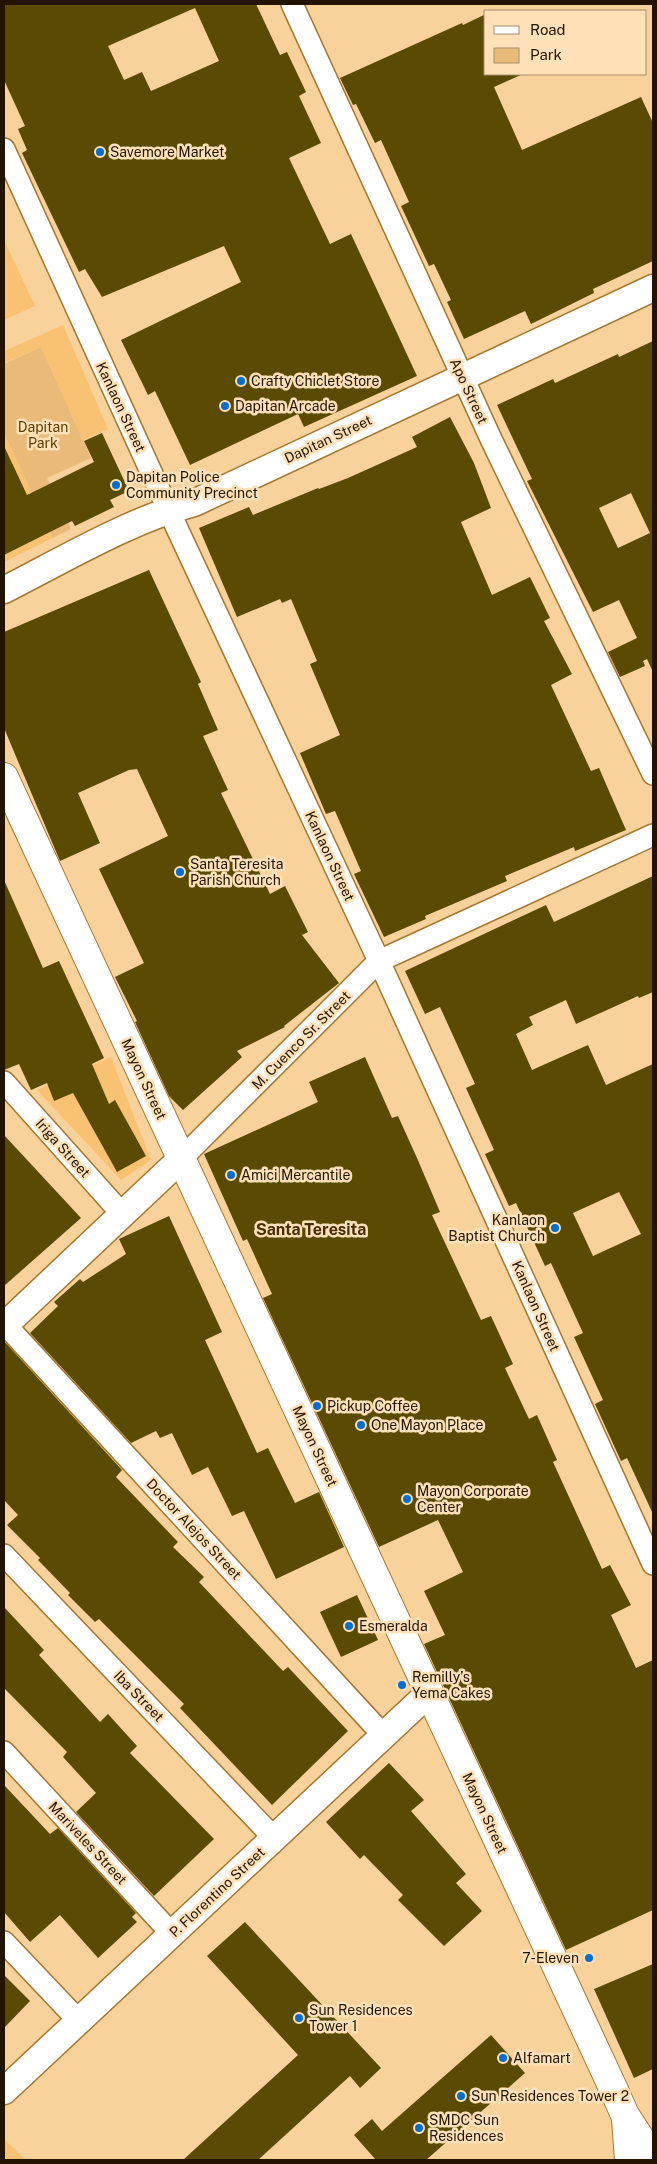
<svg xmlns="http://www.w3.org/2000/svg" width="657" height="2164" font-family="'Public Sans',sans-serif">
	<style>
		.built { fill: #f9c273 }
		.green { fill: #eabb78 }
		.building { fill: #5a4a02; fill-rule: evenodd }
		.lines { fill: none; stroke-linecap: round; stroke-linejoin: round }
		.minor-casing { stroke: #a5772f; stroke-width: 24 }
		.tertiary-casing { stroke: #a5772f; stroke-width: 29 }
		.secondary-casing { stroke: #a5772f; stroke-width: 30 }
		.minor { stroke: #fff; stroke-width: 21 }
		.tertiary { stroke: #fff; stroke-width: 26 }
		.secondary { stroke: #fff; stroke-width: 28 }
		.poi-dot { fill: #026dd4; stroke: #ffe0b7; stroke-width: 2 }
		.labels { text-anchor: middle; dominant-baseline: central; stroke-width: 5; stroke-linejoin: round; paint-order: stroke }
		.poi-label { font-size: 14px; fill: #231401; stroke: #ffe0b7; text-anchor: start }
		.street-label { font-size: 14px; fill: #231401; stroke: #ffe0b7 }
		.park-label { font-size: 14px; fill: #5e3e05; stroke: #ffe0b7 }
		.quarter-label { font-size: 16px; font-weight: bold; fill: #462e05; stroke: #ffe0b7 }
	</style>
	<rect width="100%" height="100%" fill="#f9d19a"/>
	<!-- built -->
	<g class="built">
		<path d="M4,240L35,306L4,320Z"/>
		<path d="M63,325L108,429L83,440L41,347L4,363V351Z"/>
		<path d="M4,433L53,538L4,562Z"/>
		<path d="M111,1057L151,1160L121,1180L37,1090Z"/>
		<path d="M4,2139L26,2160H4Z"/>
	</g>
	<!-- green -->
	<path class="green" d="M41,347L91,458L47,478L71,529L53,538L4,433V364Z"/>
	<!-- building -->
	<g class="building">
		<path d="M4,4H256L280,55L287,52L306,92L299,96L321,143L289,158L330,244L351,234L417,376L304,427L298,414L190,465L155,391L148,395L121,340L241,282L224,246L102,297L85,269L79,272L22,153L27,150L18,129L25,126L4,80ZM195,8L219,61L151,91L142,72L124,80L108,46Z"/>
		<path d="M486,14V74H523L494,87L522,150L641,97L653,123V261L593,289L594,293L531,324L525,311L464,339L447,302L451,300L434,264L429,266L401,206L409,202L381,140L375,143L356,104L353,105L340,78L462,23L463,25Z"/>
		<path d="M653,341V672L647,659L643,661L645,666L620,677L608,652L637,638L619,600L593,612L527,481L532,479L497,405L553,379L555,383L618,354L619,357ZM631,493L650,533L618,548L599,508Z"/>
		<path d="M450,417L474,463L491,508L461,522L492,595L530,577L550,618L544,621L572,674L551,685L591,771L599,768L626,830L575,851L574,847L505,876L507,881L425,916L426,919L384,937L354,874L361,871L335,811L326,814L300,753L340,735L310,664L317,661L291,599L282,603L280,599L237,617L199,528L249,507L253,515L318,488L319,489L348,478L417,447L412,437Z"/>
		<path d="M102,433L129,491L110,500L114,507L75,526L72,521L4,555V446L27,495L94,462L84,441Z"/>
		<path d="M149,570L201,682L198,684L218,730L203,736L228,790L221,793L270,894L285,886L308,932L302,935L339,983L284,1026L285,1027L237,1051L242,1057L183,1110L169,1096L135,1022L137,1021L115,977L144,963L99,869L168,836L137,769L129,770L78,793L100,843L60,861L4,728V632Z"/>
		<path d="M653,876V992L639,998L638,996L576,1024L566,1000L529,1017L533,1025L516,1034L532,1070L588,1045L606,1085L653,1064V1514L627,1458L621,1461L595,1404L603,1400L574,1337L583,1333L551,1263L545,1266L516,1203L509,1206L485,1154L494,1150L466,1088L475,1084L440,1007L425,1014L405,971L546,905L554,922ZM619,1192L641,1234L593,1256L573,1213Z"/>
		<path d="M4,880L43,968L59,961L104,1058L92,1064L109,1104L115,1100L146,1156L117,1172L73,1093L54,1101L47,1083L31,1090L19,1064L4,1070Z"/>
		<path d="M365,1057L392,1118L398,1116L417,1158L440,1212L432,1215L481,1320L491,1316L513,1364L505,1368L529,1419L537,1415L557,1460L553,1462L602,1569L610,1565L631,1605L611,1615L636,1668L653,1660V1910L566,1950L424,1644L445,1635L424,1591L463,1572L438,1520L379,1547L263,1298L272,1294L247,1239L243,1241L204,1154L318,1102L309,1082Z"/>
		<path d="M4,1135L81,1218L4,1286Z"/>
		<path d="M169,1216L222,1332L205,1340L257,1453L268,1448L295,1503L319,1492L344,1547L276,1579L244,1511L232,1516L208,1467L192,1475L172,1433L160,1438L156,1431L131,1443L30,1333L58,1306L54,1302L80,1279L83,1282L126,1254L119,1239Z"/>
		<path d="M4,1341L122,1470L116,1477L178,1542L173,1547L204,1577L199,1582L283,1671L288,1667L348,1731L272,1805L180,1708L184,1704L99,1619L95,1622L68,1595L70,1593L38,1560L40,1558L7,1525L18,1515L4,1500Z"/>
		<path d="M357,1595L378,1640L341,1657L320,1612Z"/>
		<path d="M4,1607L44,1650L39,1655L100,1722L108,1714L137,1746L130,1753L214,1839L154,1896L76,1812L96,1793L63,1757L67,1752L4,1688Z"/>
		<path d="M389,1763L424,1800L411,1811L466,1874L456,1883L482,1911L444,1946L398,1900L403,1895L364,1855L360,1859L326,1822Z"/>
		<path d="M4,1785L50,1834L58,1828L136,1913L132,1917L137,1922L98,1958L60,1915L30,1942L4,1912Z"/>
		<path d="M245,1922L381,2068L360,2088L350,2076L258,2160H183L298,2055L207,1956Z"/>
		<path d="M653,1964V2069L634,2078L594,1989Z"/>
		<path d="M4,1975L30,2001L4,2028Z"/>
		<path d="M491,2035L525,2073L426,2160H376L354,2135L372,2119L382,2131Z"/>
	</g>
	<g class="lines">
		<!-- minor casing -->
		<g class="minor-casing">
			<g id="minor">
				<path d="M292,4L491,439L653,774"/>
				<path d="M4,149L168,509L379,961L653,1564"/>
				<path d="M4,1082L123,1215"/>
				<path d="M181,1159L379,961L653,835"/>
				<path d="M4,1323L384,1736"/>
				<path d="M4,1555L274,1838"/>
				<path d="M4,1752L172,1934"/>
				<path d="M4,1942L79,2021"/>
			</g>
		</g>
		<!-- tertiary casing -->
		<g class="tertiary-casing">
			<g id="tertiary">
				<path d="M4,590C63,560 130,520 194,503L653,288"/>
				<path d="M4,1326L181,1159"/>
				<path d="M4,2091L429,1693"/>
			</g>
		</g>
		<!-- secondary casing -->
		<g class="secondary-casing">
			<g id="secondary">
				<path d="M4,777L613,2088L625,2115L653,2158"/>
				<path d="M626,2119L629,2160"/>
			</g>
		</g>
		<!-- minor -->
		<use href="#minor" class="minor"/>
		<!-- tertiary -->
		<use href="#tertiary" class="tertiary"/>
		<!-- secondary -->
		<use href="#secondary" class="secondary"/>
	</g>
	<!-- markers -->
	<g class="poi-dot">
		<circle cx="100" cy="152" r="5"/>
		<circle cx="241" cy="381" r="5"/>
		<circle cx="225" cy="406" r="5"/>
		<circle cx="116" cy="485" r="5"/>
		<circle cx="180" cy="872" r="5"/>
		<circle cx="231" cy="1175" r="5"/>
		<circle cx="555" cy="1228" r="5"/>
		<circle cx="317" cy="1406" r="5"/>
		<circle cx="361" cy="1425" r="5"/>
		<circle cx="407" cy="1499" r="5"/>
		<circle cx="349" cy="1626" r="5"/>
		<circle cx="402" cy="1685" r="5"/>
		<circle cx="589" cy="1958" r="5"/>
		<circle cx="299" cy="2018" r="5"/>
		<circle cx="503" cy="2058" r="5"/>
		<circle cx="461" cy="2096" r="5"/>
		<circle cx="419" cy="2128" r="5"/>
	</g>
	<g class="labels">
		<!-- poi labels -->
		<g class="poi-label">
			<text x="110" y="152">Savemore Market</text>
			<text x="251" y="381">Crafty Chiclet Store</text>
			<text x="235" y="406">Dapitan Arcade</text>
			<text x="126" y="477">Dapitan Police<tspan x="126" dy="16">Community Precinct</tspan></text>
			<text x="190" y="864">Santa Teresita<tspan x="190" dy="16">Parish Church</tspan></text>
			<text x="241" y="1175">Amici Mercantile</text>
			<text x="545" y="1220" text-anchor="end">Kanlaon<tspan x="545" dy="16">Baptist Church</tspan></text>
			<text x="327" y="1406">Pickup Coffee</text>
			<text x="371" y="1425">One Mayon Place</text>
			<text x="417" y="1491">Mayon Corporate<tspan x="417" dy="16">Center</tspan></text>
			<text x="359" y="1626">Esmeralda</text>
			<text x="412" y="1677">Remilly’s<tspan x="412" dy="16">Yema Cakes</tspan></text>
			<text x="579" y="1958" text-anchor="end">7-Eleven</text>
			<text x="309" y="2010">Sun Residences<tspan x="309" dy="16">Tower 1</tspan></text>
			<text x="513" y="2058">Alfamart</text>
			<text x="471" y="2096">Sun Residences Tower 2</text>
			<text x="429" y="2120">SMDC Sun<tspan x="429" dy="16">Residences</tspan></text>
		</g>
		<!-- street labels -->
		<g class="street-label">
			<text transform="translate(469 391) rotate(65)">Apo Street</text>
			<text transform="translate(121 407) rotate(65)">Kanlaon Street</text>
			<text transform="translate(328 439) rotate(-25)">Dapitan Street</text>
			<text transform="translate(330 856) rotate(65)">Kanlaon Street</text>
			<text transform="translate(301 1040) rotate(-45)">M. Cuenco Sr. Street</text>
			<text transform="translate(144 1079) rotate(65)">Mayon Street</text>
			<text transform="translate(63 1148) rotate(48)">Iriga Street</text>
			<text transform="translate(536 1306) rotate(66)">Kanlaon Street</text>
			<text transform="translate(315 1446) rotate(65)">Mayon Street</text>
			<text transform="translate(194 1529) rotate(47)">Doctor Alejos Street</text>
			<text transform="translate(139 1696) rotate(46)">Iba Street</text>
			<text transform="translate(485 1813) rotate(65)">Mayon Street</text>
			<text transform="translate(88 1843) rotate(47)">Mariveles Street</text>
			<text transform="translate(217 1892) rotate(-43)">P. Florentino Street</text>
		</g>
		<!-- park labels -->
		<g class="park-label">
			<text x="43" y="427">Dapitan<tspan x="43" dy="16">Park</tspan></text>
		</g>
		<!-- quarter labels -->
		<g class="quarter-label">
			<text x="311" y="1229">Santa Teresita</text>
		</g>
	</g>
	<!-- border -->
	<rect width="657" height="2164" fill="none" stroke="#231401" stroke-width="10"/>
	<!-- legend -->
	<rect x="484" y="10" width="162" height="65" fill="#ffe0b7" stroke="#a78e6e"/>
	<rect x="494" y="26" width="25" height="8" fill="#ffffff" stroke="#a78e6e"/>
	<text x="530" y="35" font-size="15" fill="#231401">Road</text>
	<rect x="494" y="48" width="25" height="15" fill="#eabb78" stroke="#a78e6e"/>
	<text x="530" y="60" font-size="15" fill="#231401">Park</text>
</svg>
